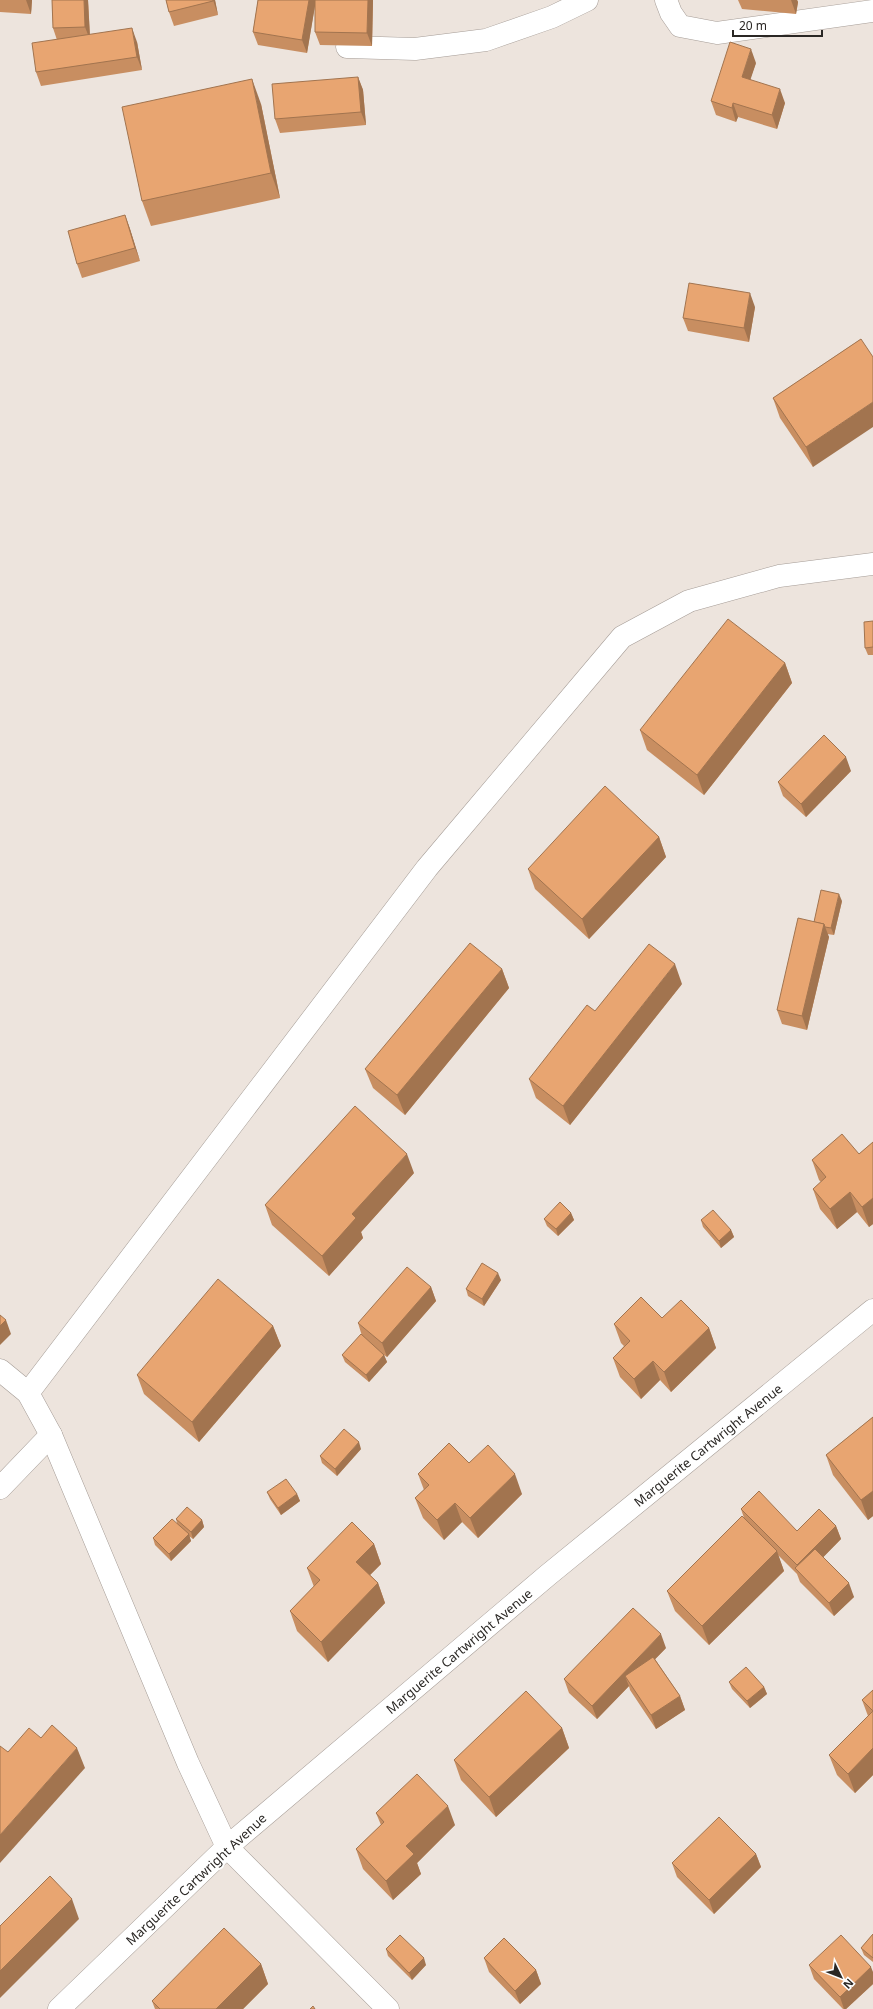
<svg xmlns="http://www.w3.org/2000/svg" width="873" height="2009" font-family="'Noto Sans',sans-serif">
	<style>
		.lines { fill: none; stroke-linecap: round; stroke-linejoin: round }
		.minor-casing { stroke: #a59c96; stroke-width: 23 }
		.minor { stroke: #fff; stroke-width: 22 }
		.wall { fill: #c88e61 }
		.shaded-wall { fill: #a2744f }
		.building { fill: #e8a571; stroke: #a2744f }
		.labels { text-anchor: middle; dominant-baseline: central; stroke-width: 4; stroke-linejoin: round; paint-order: stroke }
		.street-label { font-size: 13px; fill: #2a2724; stroke: #fff }
	</style>
	<rect width="100%" height="100%" fill="#ede4dd"/>
	<g class="lines">
		<!-- minor casing -->
		<g class="minor-casing">
			<g id="minor">
				<path d="M666,0L671,13L680,26L717,33L873,11"/>
				<path d="M347,47L415,49L486,40L552,17L587,0"/>
				<path d="M0,1370L28,1393L51,1435L188,1763L227,1847L388,2009"/>
				<path d="M28,1393L427,868L622,637L689,601L779,576L873,564"/>
				<path d="M0,1488L51,1435"/>
				<path d="M59,2009L227,1847L548,1575L873,1310"/>
			</g>
		</g>
		<!-- minor -->
		<use href="#minor" class="minor"/>
	</g>
	<!-- wall -->
	<g class="wall">
		<path d="M0,0H32L31,14L0,12Z"/>
		<path d="M52,0H88L90,35L137,42L142,70L41,86L36,72L57,40L53,28Z"/>
		<path d="M166,0H215L218,15L174,26L169,12Z"/>
		<path d="M258,0H373L372,46L320,45L315,32V5L307,53L258,45L253,32Z"/>
		<path d="M738,0H797L798,2L796,14L742,9Z"/>
		<path d="M756,63L750,79L785,103L777,129L738,117L736,122L716,115L711,101Z"/>
		<path d="M358,77L363,90L366,125L280,133L275,119Z"/>
		<path d="M261,104L280,198L151,226L142,201Z"/>
		<path d="M125,215L130,229L140,261L82,278L77,264Z"/>
		<path d="M755,307L749,342L688,331L683,318Z"/>
		<path d="M861,339L813,467L780,418L773,398Z"/>
		<path d="M873,621V655H868L865,648Z"/>
		<path d="M785,663L792,683L704,795L647,750L640,730Z"/>
		<path d="M851,771L806,817L783,796L778,782Z"/>
		<path d="M659,837L666,857L589,939L535,889L528,869Z"/>
		<path d="M842,901L834,935L827,934L829,937L807,1030L782,1024L777,1010L814,922Z"/>
		<path d="M502,969L509,988L405,1115L373,1088L365,1069Z"/>
		<path d="M682,984L570,1125L536,1098L529,1079Z"/>
		<path d="M873,1142V1224L869,1227L857,1212L837,1229L820,1209L813,1189L821,1182L819,1180L812,1160L859,1154Z"/>
		<path d="M414,1173L361,1232L363,1238L329,1276L272,1225L265,1205Z"/>
		<path d="M571,1213L574,1220L558,1236L547,1226L544,1219Z"/>
		<path d="M701,1220L731,1230L734,1237L721,1248L703,1227Z"/>
		<path d="M501,1280L484,1306L468,1296L466,1289Z"/>
		<path d="M431,1287L436,1301L387,1357L384,1355L387,1362L369,1382L345,1362L342,1355L362,1336L358,1323Z"/>
		<path d="M662,1318L709,1328L716,1348L671,1392L660,1380L641,1399L620,1377L613,1358L624,1346L621,1343L614,1324Z"/>
		<path d="M273,1326L281,1346L199,1442L144,1394L137,1375Z"/>
		<path d="M873,1417V1516L868,1520L833,1475L826,1455Z"/>
		<path d="M361,1449L337,1476L322,1463L320,1456Z"/>
		<path d="M469,1463L522,1494L478,1538L462,1522L444,1540L423,1518L415,1498L424,1490L418,1474Z"/>
		<path d="M267,1492L297,1494L300,1501L281,1515L270,1499Z"/>
		<path d="M741,1509L797,1531L836,1526L841,1539L823,1557L854,1597L834,1616L800,1582L797,1574L778,1555L784,1571L709,1645L675,1611L667,1591L744,1518Z"/>
		<path d="M176,1519L202,1520L204,1527L193,1539L189,1536L191,1541L171,1561L155,1545L153,1538L177,1523Z"/>
		<path d="M374,1544L381,1564L370,1575L378,1583L385,1603L328,1662L297,1631L290,1611L314,1587L307,1568Z"/>
		<path d="M666,1648L655,1659L680,1696L685,1710L656,1729L630,1690L629,1686L597,1719L569,1693L564,1679Z"/>
		<path d="M729,1682L764,1687L767,1694L750,1708L732,1689Z"/>
		<path d="M873,1690V1775L855,1793L837,1775L829,1755L868,1716L862,1700Z"/>
		<path d="M562,1728L569,1748L496,1817L461,1780L454,1760Z"/>
		<path d="M376,1813L455,1825L417,1863L421,1874L393,1900L363,1869L356,1849L381,1825Z"/>
		<path d="M756,1854L761,1867L714,1914L677,1877L672,1863Z"/>
		<path d="M873,1934V1962L864,1955L861,1948Z"/>
		<path d="M386,1949L426,1965L412,1980L388,1956Z"/>
		<path d="M484,1958L536,1970L541,1984L520,2004L489,1972Z"/>
		<path d="M261,1964L268,1984L243,2009H155L152,2001Z"/>
		<path d="M809,1965L873,1972V1984L846,2009H843L814,1979Z"/>
	</g>
	<!-- shaded-wall -->
	<g class="shaded-wall">
		<path d="M26,0H32L31,14Z"/>
		<path d="M84,0H88L90,40L85,27Z"/>
		<path d="M213,0H215L218,15Z"/>
		<path d="M309,0H316L307,53L302,40Z"/>
		<path d="M368,0H373L372,46L367,33Z"/>
		<path d="M791,0H797L798,2L796,14Z"/>
		<path d="M132,28L137,42L142,70L137,57Z"/>
		<path d="M751,49L756,63L747,90L742,77Z"/>
		<path d="M358,77L363,90L366,125L361,112Z"/>
		<path d="M252,79L261,104L280,198L271,173Z"/>
		<path d="M780,89L785,103L777,129L772,115Z"/>
		<path d="M733,103L738,117L736,122L732,108Z"/>
		<path d="M125,215L130,229L140,261L135,248Z"/>
		<path d="M750,293L755,307L749,342L744,328Z"/>
		<path d="M873,402V427L813,467L806,447Z"/>
		<path d="M785,663L792,683L704,795L697,775Z"/>
		<path d="M846,757L851,771L806,817L801,804Z"/>
		<path d="M659,837L666,857L589,939L582,919Z"/>
		<path d="M839,894L842,901L834,935L831,928Z"/>
		<path d="M824,924L829,937L807,1030L802,1016Z"/>
		<path d="M675,964L682,984L570,1125L563,1106Z"/>
		<path d="M502,969L509,988L405,1115L397,1095Z"/>
		<path d="M407,1154L414,1173L361,1232L363,1238L329,1276L322,1256L352,1214Z"/>
		<path d="M850,1192L857,1212L837,1229L830,1209Z"/>
		<path d="M873,1198V1224L869,1227L862,1207Z"/>
		<path d="M571,1213L574,1220L558,1236L556,1229Z"/>
		<path d="M731,1230L734,1237L721,1248L719,1241Z"/>
		<path d="M498,1273L501,1280L484,1306L482,1299Z"/>
		<path d="M431,1287L436,1301L387,1357L382,1343Z"/>
		<path d="M6,1320L11,1334L0,1345V1326Z"/>
		<path d="M273,1326L281,1346L199,1442L192,1422Z"/>
		<path d="M709,1328L716,1348L671,1392L664,1372Z"/>
		<path d="M384,1355L387,1362L369,1382L366,1375Z"/>
		<path d="M653,1361L660,1380L641,1399L634,1379Z"/>
		<path d="M359,1442L361,1449L337,1476L335,1469Z"/>
		<path d="M515,1474L522,1494L478,1538L470,1518Z"/>
		<path d="M873,1491V1516L868,1520L861,1500Z"/>
		<path d="M297,1494L300,1501L281,1515L278,1508Z"/>
		<path d="M455,1503L462,1522L444,1540L437,1520Z"/>
		<path d="M202,1520L204,1527L193,1539L191,1532Z"/>
		<path d="M836,1526L841,1539L804,1577L800,1572L797,1565Z"/>
		<path d="M189,1534L191,1541L171,1561L169,1554Z"/>
		<path d="M374,1544L381,1564L363,1582L356,1562Z"/>
		<path d="M777,1551L784,1571L709,1645L702,1626Z"/>
		<path d="M378,1583L385,1603L328,1662L321,1642Z"/>
		<path d="M849,1583L854,1597L834,1616L829,1603Z"/>
		<path d="M661,1634L666,1648L631,1684L625,1676L629,1686L597,1719L592,1706Z"/>
		<path d="M764,1687L767,1694L750,1708L747,1701Z"/>
		<path d="M680,1696L685,1710L656,1729L651,1715Z"/>
		<path d="M562,1728L569,1748L496,1817L489,1797Z"/>
		<path d="M77,1748L85,1768L0,1863V1835Z"/>
		<path d="M873,1748V1775L855,1793L848,1774Z"/>
		<path d="M448,1806L455,1825L417,1863L421,1874L393,1900L386,1881L406,1846Z"/>
		<path d="M756,1854L761,1867L714,1914L709,1900Z"/>
		<path d="M72,1899L79,1919L0,1998V1971Z"/>
		<path d="M424,1958L426,1965L412,1980L409,1973Z"/>
		<path d="M261,1964L268,1984L243,2009H216Z"/>
		<path d="M871,1967L873,1972V1984L846,2009H844L840,1997Z"/>
		<path d="M536,1970L541,1984L520,2004L515,1991Z"/>
	</g>
	<!-- building -->
	<g class="building">
		<path d="M52,0H84L85,27L53,28Z"/>
		<path d="M166,0H213V1L169,12Z"/>
		<path d="M258,0H309L302,40L253,32Z"/>
		<path d="M315,0H368L367,33L315,32Z"/>
		<path d="M132,28L137,57L36,72L32,43Z"/>
		<path d="M730,42L751,49L742,77L780,89L772,115L733,103L732,108L711,101Z"/>
		<path d="M358,77L361,112L275,119L272,84Z"/>
		<path d="M252,79L271,173L142,201L122,107Z"/>
		<path d="M125,215L135,248L77,264L68,231Z"/>
		<path d="M689,283L750,293L744,328L683,318Z"/>
		<path d="M861,339L873,357V402L806,447L773,398Z"/>
		<path d="M728,619L785,663L697,775L640,730Z"/>
		<path d="M873,621V647L865,648L864,622Z"/>
		<path d="M824,735L846,757L801,804L778,782Z"/>
		<path d="M605,786L659,837L582,919L528,869Z"/>
		<path d="M821,890L839,894L831,928L825,927L824,924L814,922Z"/>
		<path d="M798,918L824,924L802,1016L777,1010Z"/>
		<path d="M470,943L502,969L397,1095L365,1069Z"/>
		<path d="M649,944L675,964L563,1106L529,1079L587,1005L595,1011Z"/>
		<path d="M355,1106L407,1154L352,1214L356,1218L322,1256L265,1205Z"/>
		<path d="M842,1134L859,1154L873,1142V1198L862,1207L850,1192L830,1209L813,1189L826,1177L812,1160Z"/>
		<path d="M560,1202L571,1213L556,1229L544,1219Z"/>
		<path d="M713,1210L731,1230L719,1241L701,1220Z"/>
		<path d="M482,1263L498,1273L482,1299L466,1289Z"/>
		<path d="M407,1267L431,1287L382,1343L358,1323Z"/>
		<path d="M218,1279L273,1326L192,1422L137,1375Z"/>
		<path d="M641,1297L662,1318L681,1300L709,1328L664,1372L653,1361L634,1379L613,1358L630,1341L614,1324Z"/>
		<path d="M0,1315L6,1320L0,1326Z"/>
		<path d="M361,1334L384,1355L366,1375L342,1355Z"/>
		<path d="M873,1417V1491L861,1500L826,1455Z"/>
		<path d="M344,1429L359,1442L335,1469L320,1456Z"/>
		<path d="M449,1443L469,1463L488,1445L515,1474L470,1518L455,1503L437,1520L415,1498L429,1485L418,1474Z"/>
		<path d="M286,1479L297,1494L278,1508L267,1492Z"/>
		<path d="M759,1491L797,1531L819,1509L836,1526L797,1565L741,1509Z"/>
		<path d="M187,1507L202,1520L191,1532L176,1519Z"/>
		<path d="M742,1516L777,1551L702,1626L667,1591Z"/>
		<path d="M172,1519L189,1534L169,1554L153,1538Z"/>
		<path d="M352,1522L374,1544L356,1562L378,1583L321,1642L290,1611L320,1580L307,1568Z"/>
		<path d="M815,1549L849,1583L829,1603L795,1568Z"/>
		<path d="M633,1608L661,1634L592,1706L564,1679Z"/>
		<path d="M653,1657L680,1696L651,1715L625,1676Z"/>
		<path d="M746,1667L764,1687L747,1701L729,1682Z"/>
		<path d="M873,1690V1711L862,1700Z"/>
		<path d="M526,1691L562,1728L489,1797L454,1760Z"/>
		<path d="M873,1711V1748L848,1774L829,1755Z"/>
		<path d="M52,1725L77,1748L0,1835V1746L8,1752L29,1728L41,1738Z"/>
		<path d="M417,1774L448,1806L406,1846L414,1854L386,1881L356,1849L384,1822L376,1813Z"/>
		<path d="M719,1817L756,1854L709,1900L672,1863Z"/>
		<path d="M50,1876L72,1899L0,1971V1926Z"/>
		<path d="M224,1928L261,1964L216,2009H160L152,2001Z"/>
		<path d="M873,1934V1958L861,1948Z"/>
		<path d="M400,1935L424,1958L409,1973L386,1949Z"/>
		<path d="M841,1935L871,1967L840,1997L809,1965Z"/>
		<path d="M504,1938L536,1970L515,1991L484,1958Z"/>
		<path d="M313,2006L315,2009H310Z"/>
	</g>
	<g class="labels">
		<!-- street labels -->
		<g class="street-label">
			<text transform="translate(708 1445) rotate(-39)">Marguerite Cartwright Avenue</text>
			<text transform="translate(459 1651) rotate(-40)">Marguerite Cartwright Avenue</text>
			<text transform="translate(196 1879) rotate(-43)">Marguerite Cartwright Avenue</text>
		</g>
	</g>
	<!-- north arrow -->
	<g transform="translate(841 1977) rotate(133)" stroke="#ffffff" stroke-width="3" paint-order="stroke">
	<path d="M0-3L7 15L0 10L-7 15Z" fill="#2a2724"/>
	<text y="-6" font-size="11" font-weight="bold" text-anchor="middle" fill="#2a2724">N</text>
	</g>
	<!-- scale -->
	<path d="M733 30v6h89v-6" fill="none" stroke="#2a2724" stroke-width="2"/>
	<text x="739" y="30" font-size="12" fill="#2a2724" stroke="#ffffff" stroke-width="3" paint-order="stroke">20 m</text>
</svg>
